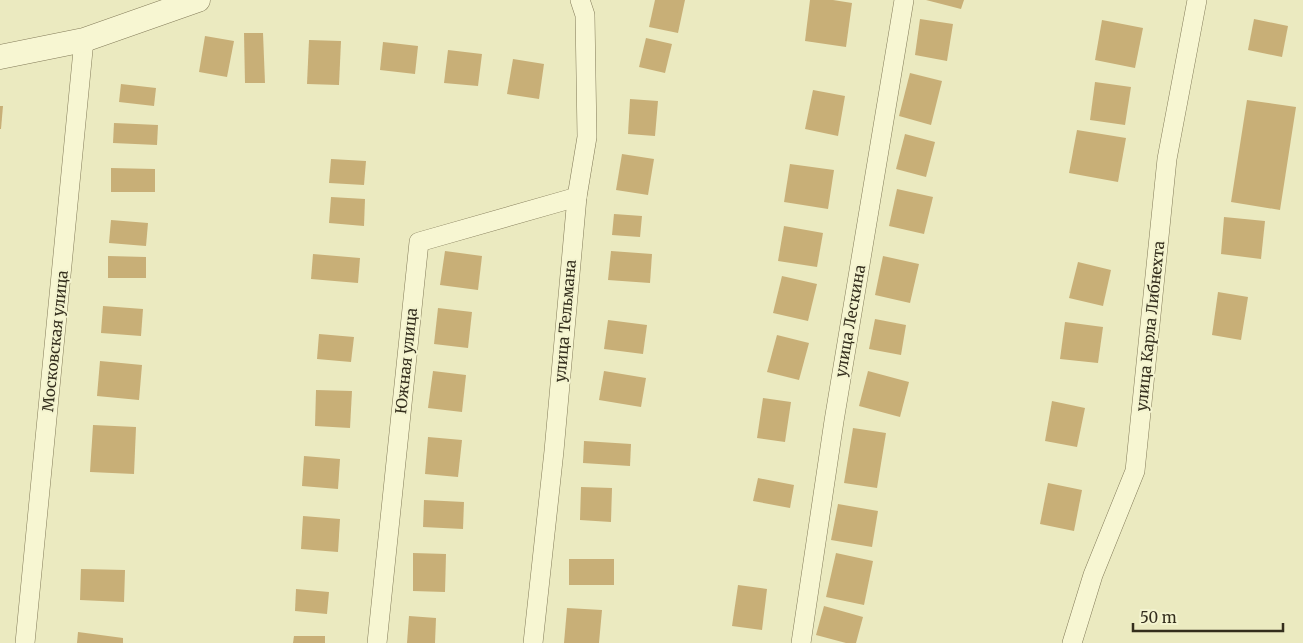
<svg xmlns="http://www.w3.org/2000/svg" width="1303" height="643" font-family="Merriweather,serif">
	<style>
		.building { fill: #c8af77 }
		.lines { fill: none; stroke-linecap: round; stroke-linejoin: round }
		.minor-casing { stroke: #837b59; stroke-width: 20 }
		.tertiary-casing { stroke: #837b59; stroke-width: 25 }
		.minor { stroke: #f7f6d2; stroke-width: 19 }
		.tertiary { stroke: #f7f6d2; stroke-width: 24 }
		.labels { text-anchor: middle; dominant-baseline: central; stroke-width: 4; stroke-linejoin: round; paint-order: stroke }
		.street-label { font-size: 15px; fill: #342e1d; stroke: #f3f3cf }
	</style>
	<rect width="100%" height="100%" fill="#ebeac0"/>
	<!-- building -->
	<g class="building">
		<path d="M655,0H685L678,33L649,27Z"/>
		<path d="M810,0H833L852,3L846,47L805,41Z"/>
		<path d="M926,0H964L961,9Z"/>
		<path d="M920,19L953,24L947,61L915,55Z"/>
		<path d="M1254,19L1288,26L1282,57L1248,50Z"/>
		<path d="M1102,20L1143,28L1135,68L1095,60Z"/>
		<path d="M244,33H263L265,83H245Z"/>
		<path d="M205,36L234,41L227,77L199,72Z"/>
		<path d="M646,38L672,44L665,73L639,67Z"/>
		<path d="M309,40L341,41L339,85L307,84Z"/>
		<path d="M383,42L418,46L415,74L380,70Z"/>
		<path d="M448,50L482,54L478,86L444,83Z"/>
		<path d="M513,59L544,64L539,99L507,94Z"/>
		<path d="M910,73L942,81L931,125L899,116Z"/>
		<path d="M1095,82L1131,87L1125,125L1090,120Z"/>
		<path d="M121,84L156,88L154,106L119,102Z"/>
		<path d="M813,90L845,96L838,136L805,129Z"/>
		<path d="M630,99L658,101L655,136L628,134Z"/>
		<path d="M1247,100L1296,107L1280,210L1231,202Z"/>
		<path d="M0,106H3L1,129H0Z"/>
		<path d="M114,123L158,125L157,145L113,143Z"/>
		<path d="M1077,130L1126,138L1118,182L1069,173Z"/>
		<path d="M905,134L935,142L926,177L896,169Z"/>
		<path d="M622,154L654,159L648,195L616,190Z"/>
		<path d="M331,159L366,161L364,185L329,183Z"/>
		<path d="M790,164L834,170L828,209L784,202Z"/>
		<path d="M111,168L155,169V192H111Z"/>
		<path d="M897,189L933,197L924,234L889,226Z"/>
		<path d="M331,197L365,199L364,226L329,223Z"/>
		<path d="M614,214L642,216L640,237L612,235Z"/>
		<path d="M1224,217L1265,221L1261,259L1221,254Z"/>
		<path d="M111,220L148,223L146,246L109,243Z"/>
		<path d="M784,226L823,233L817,267L778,261Z"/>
		<path d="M445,251L482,256L478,290L440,285Z"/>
		<path d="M611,251L652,254L650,283L608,280Z"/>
		<path d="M313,254L360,258L358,283L311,279Z"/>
		<path d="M108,256L146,257V278H108Z"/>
		<path d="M883,256L919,264L910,303L875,295Z"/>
		<path d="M1078,262L1111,270L1103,306L1069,298Z"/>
		<path d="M782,276L817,284L808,321L773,313Z"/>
		<path d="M1218,292L1248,297L1241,340L1212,335Z"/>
		<path d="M103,306L143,309L141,336L101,333Z"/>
		<path d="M438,308L472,312L468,348L434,344Z"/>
		<path d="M875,319L906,325L901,355L869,349Z"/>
		<path d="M608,320L647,325L643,354L604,349Z"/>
		<path d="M1065,322L1103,327L1098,363L1060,359Z"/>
		<path d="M319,334L354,337L351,362L317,359Z"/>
		<path d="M777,335L809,343L799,380L767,372Z"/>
		<path d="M100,361L142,365L139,400L97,396Z"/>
		<path d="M433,371L466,375L462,412L428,408Z"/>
		<path d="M604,371L646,378L641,407L599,400Z"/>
		<path d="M868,371L909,382L900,417L859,406Z"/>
		<path d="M316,390L352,391L350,428L315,426Z"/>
		<path d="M763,398L791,402L785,442L757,438Z"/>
		<path d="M1052,401L1085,408L1077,447L1045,441Z"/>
		<path d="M93,425L136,427L134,474L90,472Z"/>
		<path d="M853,428L886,433L877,488L844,483Z"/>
		<path d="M428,437L462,440L458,477L425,474Z"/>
		<path d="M584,441L631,444L630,466L583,463Z"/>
		<path d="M304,456L340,459L338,489L302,486Z"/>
		<path d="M758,478L794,485L790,508L753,501Z"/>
		<path d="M1048,483L1082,490L1074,531L1040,524Z"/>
		<path d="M581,487L612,488L611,522L580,520Z"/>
		<path d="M424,500L464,502L463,529L423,527Z"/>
		<path d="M838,504L878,511L872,547L831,540Z"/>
		<path d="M303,516L340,519L338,552L301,549Z"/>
		<path d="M413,553L446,554L445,592L413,591Z"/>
		<path d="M836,553L873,561L864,605L826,597Z"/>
		<rect x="569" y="559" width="45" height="26"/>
		<path d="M81,569L125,570L124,602L80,600Z"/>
		<path d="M738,585L767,589L762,630L732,626Z"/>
		<path d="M296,589L329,592L327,614L295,611Z"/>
		<path d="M824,606L863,617L856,643H846L816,635Z"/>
		<path d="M567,608L602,610L599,643H564Z"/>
		<path d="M409,616L436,618L435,643H407Z"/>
		<path d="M78,632L123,638V643H77Z"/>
		<path d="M294,636H325V643H293Z"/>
	</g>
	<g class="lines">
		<!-- minor casing -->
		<g class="minor-casing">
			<g id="minor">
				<path d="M25,643L84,40"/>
				<path d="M377,643L419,242L577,197"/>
				<path d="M533,643L554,451L577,197L587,137L585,15L580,0"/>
				<path d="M801,643L834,421L904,0"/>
				<path d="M1072,643L1093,575L1135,471L1167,159L1197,0"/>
			</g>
		</g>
		<!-- tertiary casing -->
		<g class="tertiary-casing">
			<path id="tertiary" d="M0,57L84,40L198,0"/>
		</g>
		<!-- minor -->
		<use href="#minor" class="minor"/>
		<!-- tertiary -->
		<use href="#tertiary" class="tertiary"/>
	</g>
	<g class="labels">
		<!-- street labels -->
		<g class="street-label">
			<text transform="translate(565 321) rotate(-85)">улица Тельмана</text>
			<text transform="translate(850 321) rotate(-80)">улица Лескина</text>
			<text transform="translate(1150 326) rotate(-84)">улица Карла Либнехта</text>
			<text transform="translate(55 341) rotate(-84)">Московская улица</text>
			<text transform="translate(406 361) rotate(-84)">Южная улица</text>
		</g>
	</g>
	<!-- scale -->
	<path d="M1133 623v8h150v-8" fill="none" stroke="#342e1d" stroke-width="2.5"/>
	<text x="1140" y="623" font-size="15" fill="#342e1d" stroke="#f3f3cf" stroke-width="4" paint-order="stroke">50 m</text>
</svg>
